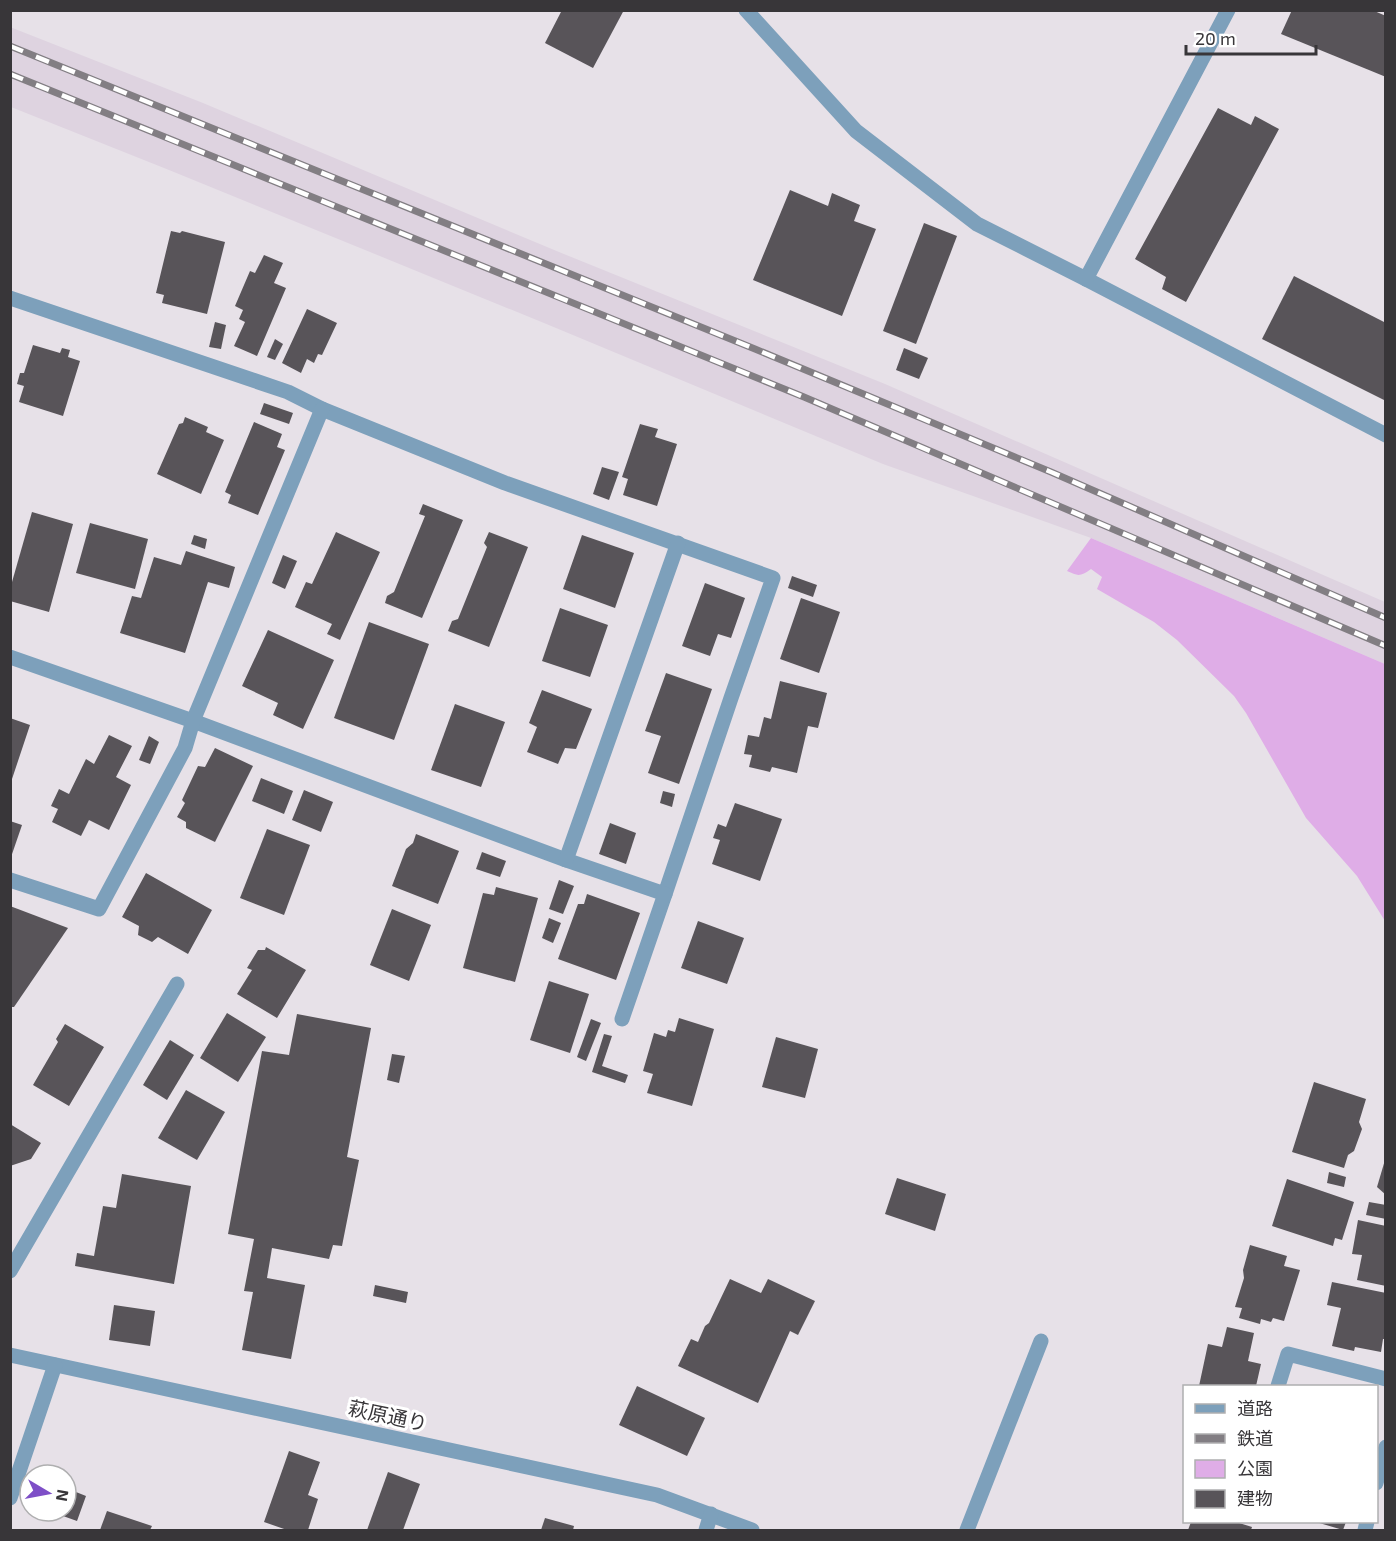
<svg xmlns="http://www.w3.org/2000/svg" width="1396" height="1541" font-family="'Exo 2','Noto Sans JP',sans-serif">
	<style>
		.built { fill: #ded3e0 }
		.green { fill: #dfade7 }
		.building { fill: #585459 }
		.lines { fill: none; stroke-linecap: round; stroke-linejoin: round }
		.minor { stroke: #7da0bb; stroke-width: 15 }
		.rail-casing { stroke: #827e83; stroke-width: 7 }
		.rail { stroke: #fff; stroke-width: 4.5; stroke-dasharray: 14; stroke-linecap: butt }
		.labels { text-anchor: middle; dominant-baseline: central; stroke-width: 6; stroke-linejoin: round; paint-order: stroke }
		.street-label { font-size: 20px; fill: #383639; stroke: #fff }
	</style>
	<rect width="100%" height="100%" fill="#e7e1e8"/>
	<!-- built -->
	<path class="built" d="M10,27L203,103L559,252L885,384L1385,602V664L1091,538L883,464L544,323L169,170L11,107Z"/>
	<!-- green -->
	<path class="green" d="M1091,538L1385,664V921L1357,876L1306,818L1246,713L1234,696L1177,640L1154,622L1097,589L1102,577L1091,569C1080,577 1078,576 1067,571Z"/>
	<!-- building -->
	<g class="building">
		<path d="M562,10H624L593,68L545,43Z"/>
		<path d="M1292,10H1372L1386,16V77L1281,34Z"/>
		<path d="M1218,108L1251,125L1255,116L1279,129L1186,302L1162,289L1166,277L1135,259Z"/>
		<path d="M790,190L828,206L832,193L860,205L854,221L876,229L842,316L753,280Z"/>
		<path d="M924,223L957,236L916,344L883,331Z"/>
		<path d="M171,231L180,233L182,231L225,242L207,314L162,303L164,295L156,293Z"/>
		<path d="M264,255L283,263L274,283L286,288L257,356L234,346L245,322L239,319L243,310L235,306L250,271L255,273Z"/>
		<path d="M1294,276L1386,323V401L1262,339Z"/>
		<path d="M307,309L337,323L322,355L318,354L314,363L307,359L301,373L282,363Z"/>
		<path d="M215,322L226,325L221,349L209,347Z"/>
		<path d="M275,339L283,344L275,360L267,357Z"/>
		<path d="M33,345L60,353L62,348L70,350L68,357L80,361L63,416L19,402L24,386L17,384L20,373H24Z"/>
		<path d="M904,348L928,358L919,379L896,370Z"/>
		<path d="M264,403L293,413L289,424L260,414Z"/>
		<path d="M185,417L208,427L206,432L224,440L201,494L157,474L179,424L183,423Z"/>
		<path d="M254,422L282,434L277,447L285,450L258,515L228,503L231,495L225,492Z"/>
		<path d="M640,424L658,429L655,437L677,444L657,506L623,495L628,479L622,477Z"/>
		<path d="M602,467L619,472L609,500L593,494Z"/>
		<path d="M423,504L463,520L422,618L385,603L387,596L394,592L425,516L419,514Z"/>
		<path d="M32,512L73,524L49,612L10,601V589Z"/>
		<path d="M90,523L148,539L135,589L76,573Z"/>
		<path d="M336,532L380,552L340,640L327,634L332,624L295,607L306,582L312,584Z"/>
		<path d="M489,532L528,547L489,647L448,631L452,621L458,619L487,547L484,543Z"/>
		<path d="M194,535L207,539L205,549L191,544Z"/>
		<path d="M582,535L634,553L615,608L563,589Z"/>
		<path d="M186,551L235,567L229,588L208,582L185,653L120,633L132,596L141,598L154,557L181,565Z"/>
		<path d="M283,555L297,561L285,589L272,583Z"/>
		<path d="M792,576L817,585L813,597L788,588Z"/>
		<path d="M705,583L745,598L731,638L718,634L710,656L682,646Z"/>
		<path d="M801,598L840,612L819,673L780,659Z"/>
		<path d="M560,608L608,625L590,677L542,661Z"/>
		<path d="M369,622L429,644L394,740L334,718Z"/>
		<path d="M268,630L334,660L303,729L273,715L278,703L242,686Z"/>
		<path d="M666,673L712,689L679,784L648,773L661,736L645,731Z"/>
		<path d="M780,681L827,693L818,728L808,726L797,773L772,767L770,772L749,767L752,755L744,754L748,735L759,737L764,717L771,719Z"/>
		<path d="M542,690L592,709L576,749L565,748L558,764L527,752L537,727L529,723Z"/>
		<path d="M455,704L505,722L481,787L431,770Z"/>
		<path d="M10,718L30,725L11,782H10Z"/>
		<path d="M109,735L132,746L116,777L131,785L109,830L89,820L81,836L52,822L58,809L51,806L59,789L69,794L86,759L94,764Z"/>
		<path d="M149,736L159,742L150,764L139,760Z"/>
		<path d="M215,748L253,766L215,842L186,828V822L177,817L185,803L182,800L198,766L205,767Z"/>
		<path d="M261,778L293,791L284,814L252,801Z"/>
		<path d="M304,790L333,802L321,832L292,820Z"/>
		<path d="M663,791L675,794L672,807L660,803Z"/>
		<path d="M735,803L782,819L760,881L712,864L720,840L713,838L718,824L726,827Z"/>
		<path d="M10,821L22,825L11,857H10Z"/>
		<path d="M610,823L636,833L626,864L599,854Z"/>
		<path d="M267,829L310,845L284,915L240,898Z"/>
		<path d="M416,834L459,851L438,904L392,886L406,849L413,843Z"/>
		<path d="M482,852L506,861L500,877L476,869Z"/>
		<path d="M146,873L212,910L188,954L158,937L152,942L138,935L139,926L122,917Z"/>
		<path d="M559,880L574,886L563,914L549,909Z"/>
		<path d="M496,887L538,898L515,982L463,968L483,893L494,895Z"/>
		<path d="M587,894L640,913L616,980L558,959L578,904H584Z"/>
		<path d="M10,906L68,928L14,1007H10Z"/>
		<path d="M392,909L431,925L409,981L370,965Z"/>
		<path d="M549,918L561,923L553,943L542,938Z"/>
		<path d="M698,921L744,938L727,984L681,968Z"/>
		<path d="M266,947L306,970L277,1018L237,994L252,970L247,968L258,950H265Z"/>
		<path d="M549,981L589,994L570,1053L530,1040Z"/>
		<path d="M227,1013L266,1037L238,1082L200,1058Z"/>
		<path d="M297,1014L371,1028L347,1157L359,1160L342,1246L333,1245L329,1259L272,1248L267,1278L305,1285L291,1359L242,1350L253,1292L244,1291L254,1239L228,1234L262,1051L289,1055Z"/>
		<path d="M679,1018L714,1029L692,1106L647,1093L653,1074L643,1071L654,1033L666,1037L668,1030L675,1032Z"/>
		<path d="M591,1019L601,1023L586,1061L577,1057Z"/>
		<path d="M65,1024L104,1047L69,1106L33,1085L58,1042L56,1039Z"/>
		<path d="M604,1034L612,1036L602,1066L628,1075L625,1083L592,1072Z"/>
		<path d="M776,1037L818,1049L805,1098L762,1087Z"/>
		<path d="M170,1040L194,1055L167,1100L143,1085Z"/>
		<path d="M392,1054L405,1056L399,1083L387,1080Z"/>
		<path d="M1314,1082L1366,1099L1359,1122L1362,1129L1354,1151L1348,1155L1344,1168L1292,1152Z"/>
		<path d="M186,1090L225,1112L197,1160L158,1138Z"/>
		<path d="M10,1124L41,1143L31,1159L10,1166Z"/>
		<path d="M1385,1160H1386V1195L1377,1187Z"/>
		<path d="M1329,1172L1346,1177L1344,1187L1327,1183Z"/>
		<path d="M122,1174L191,1186L174,1284L75,1266L77,1253L94,1256L103,1206L116,1208Z"/>
		<path d="M897,1178L946,1194L935,1231L885,1214Z"/>
		<path d="M1287,1179L1354,1202L1342,1240L1335,1238L1333,1246L1272,1226Z"/>
		<path d="M1369,1202L1386,1205V1219L1366,1215Z"/>
		<path d="M1358,1220L1386,1226V1286L1357,1280L1362,1255L1352,1254Z"/>
		<path d="M1250,1245L1287,1256L1284,1266L1300,1270L1284,1321L1273,1318L1271,1322L1261,1319L1260,1324L1239,1318L1242,1308L1235,1307L1244,1278L1243,1270Z"/>
		<path d="M730,1279L761,1293L768,1279L815,1301L798,1335L790,1331L758,1403L678,1366L691,1339L698,1342L705,1326L709,1323Z"/>
		<path d="M1332,1282L1386,1293V1339H1383L1381,1352L1355,1347L1354,1351L1332,1346L1341,1308L1327,1305Z"/>
		<path d="M375,1285L408,1292L406,1303L373,1296Z"/>
		<path d="M114,1305L155,1311L150,1346L109,1340Z"/>
		<path d="M1227,1327L1254,1333L1248,1361L1261,1364L1256,1386H1199L1208,1344L1222,1347Z"/>
		<path d="M637,1386L705,1418L687,1456L619,1425Z"/>
		<path d="M289,1451L320,1462L308,1495L318,1499L308,1530H287L264,1522Z"/>
		<path d="M388,1472L420,1484L403,1530H367Z"/>
		<path d="M66,1488L86,1496L77,1521L49,1511H66Z"/>
		<path d="M107,1511L152,1526L150,1530H100Z"/>
		<path d="M545,1518L574,1526L573,1530H541Z"/>
		<path d="M1191,1522H1236L1252,1527L1251,1530H1188Z"/>
		<path d="M1316,1522H1346L1343,1530Z"/>
	</g>
	<g class="lines">
		<!-- minor -->
		<g class="minor">
			<path d="M746,10L856,131L977,224L1086,279L1386,435"/>
			<path d="M1086,279L1228,10"/>
			<path d="M10,298L288,392L322,409L505,483L773,578L731,698L665,894L566,860L193,721L10,657"/>
			<path d="M566,860L678,543"/>
			<path d="M10,880L99,909L185,748L193,721L322,409"/>
			<path d="M622,1019L665,894"/>
			<path d="M10,1271L177,984"/>
			<path d="M10,1355L657,1495L752,1530"/>
			<path d="M1278,1386L1288,1354L1386,1379"/>
			<path d="M1376,1483L1386,1447"/>
			<path d="M10,1498L55,1365"/>
			<path d="M706,1530L711,1514"/>
			<path d="M967,1530L1041,1341"/>
			<path d="M1365,1530L1367,1522"/>
		</g>
		<!-- rail casing -->
		<g class="rail-casing">
			<g id="rail">
				<path d="M10,46L755,349L1051,472L1386,618"/>
				<path d="M10,74L804,397L1386,646"/>
			</g>
		</g>
		<!-- rail -->
		<use href="#rail" class="rail"/>
	</g>
	<g class="labels">
		<!-- street labels -->
		<g class="street-label">
			<text transform="translate(388 1415) rotate(12)">萩原通り</text>
		</g>
	</g>
	<!-- border -->
	<rect width="1396" height="1541" fill="none" stroke="#383639" stroke-width="24"/>
	<!-- legend -->
	<rect x="1183" y="1385" width="195" height="138" fill="#ffffff" stroke="#afafb0" stroke-width="1.5"/>
	<rect x="1195" y="1404" width="30" height="9" fill="#7da0bb" stroke="#afafb0" stroke-width="1.5"/>
	<text x="1237" y="1415" font-size="18" fill="#383639">道路</text>
	<rect x="1195" y="1434" width="30" height="9" fill="#827e83" stroke="#afafb0" stroke-width="1.5"/>
	<text x="1237" y="1445" font-size="18" fill="#383639">鉄道</text>
	<rect x="1195" y="1460" width="30" height="18" fill="#dfade7" stroke="#afafb0" stroke-width="1.5"/>
	<text x="1237" y="1475" font-size="18" fill="#383639">公園</text>
	<rect x="1195" y="1490" width="30" height="18" fill="#585459" stroke="#afafb0" stroke-width="1.5"/>
	<text x="1237" y="1505" font-size="18" fill="#383639">建物</text>
	<!-- north arrow -->
	<g transform="translate(48 1493) rotate(100)"><circle r="28" fill="#ffffff" stroke="#afafb0" stroke-width="1.5"/>
	<path d="M0-4.5L10 22L0 15L-10 22Z" fill="#7e4fc7"/>
	<text y="-9" font-size="16" font-weight="bold" text-anchor="middle" fill="#383639">N</text>
	</g>
	<!-- scale -->
	<path d="M1186 45v9h130v-9" fill="none" stroke="#383639" stroke-width="3"/>
	<text x="1195" y="45" font-size="18" fill="#383639" stroke="#ffffff" stroke-width="4.5" paint-order="stroke">20 m</text>
</svg>
